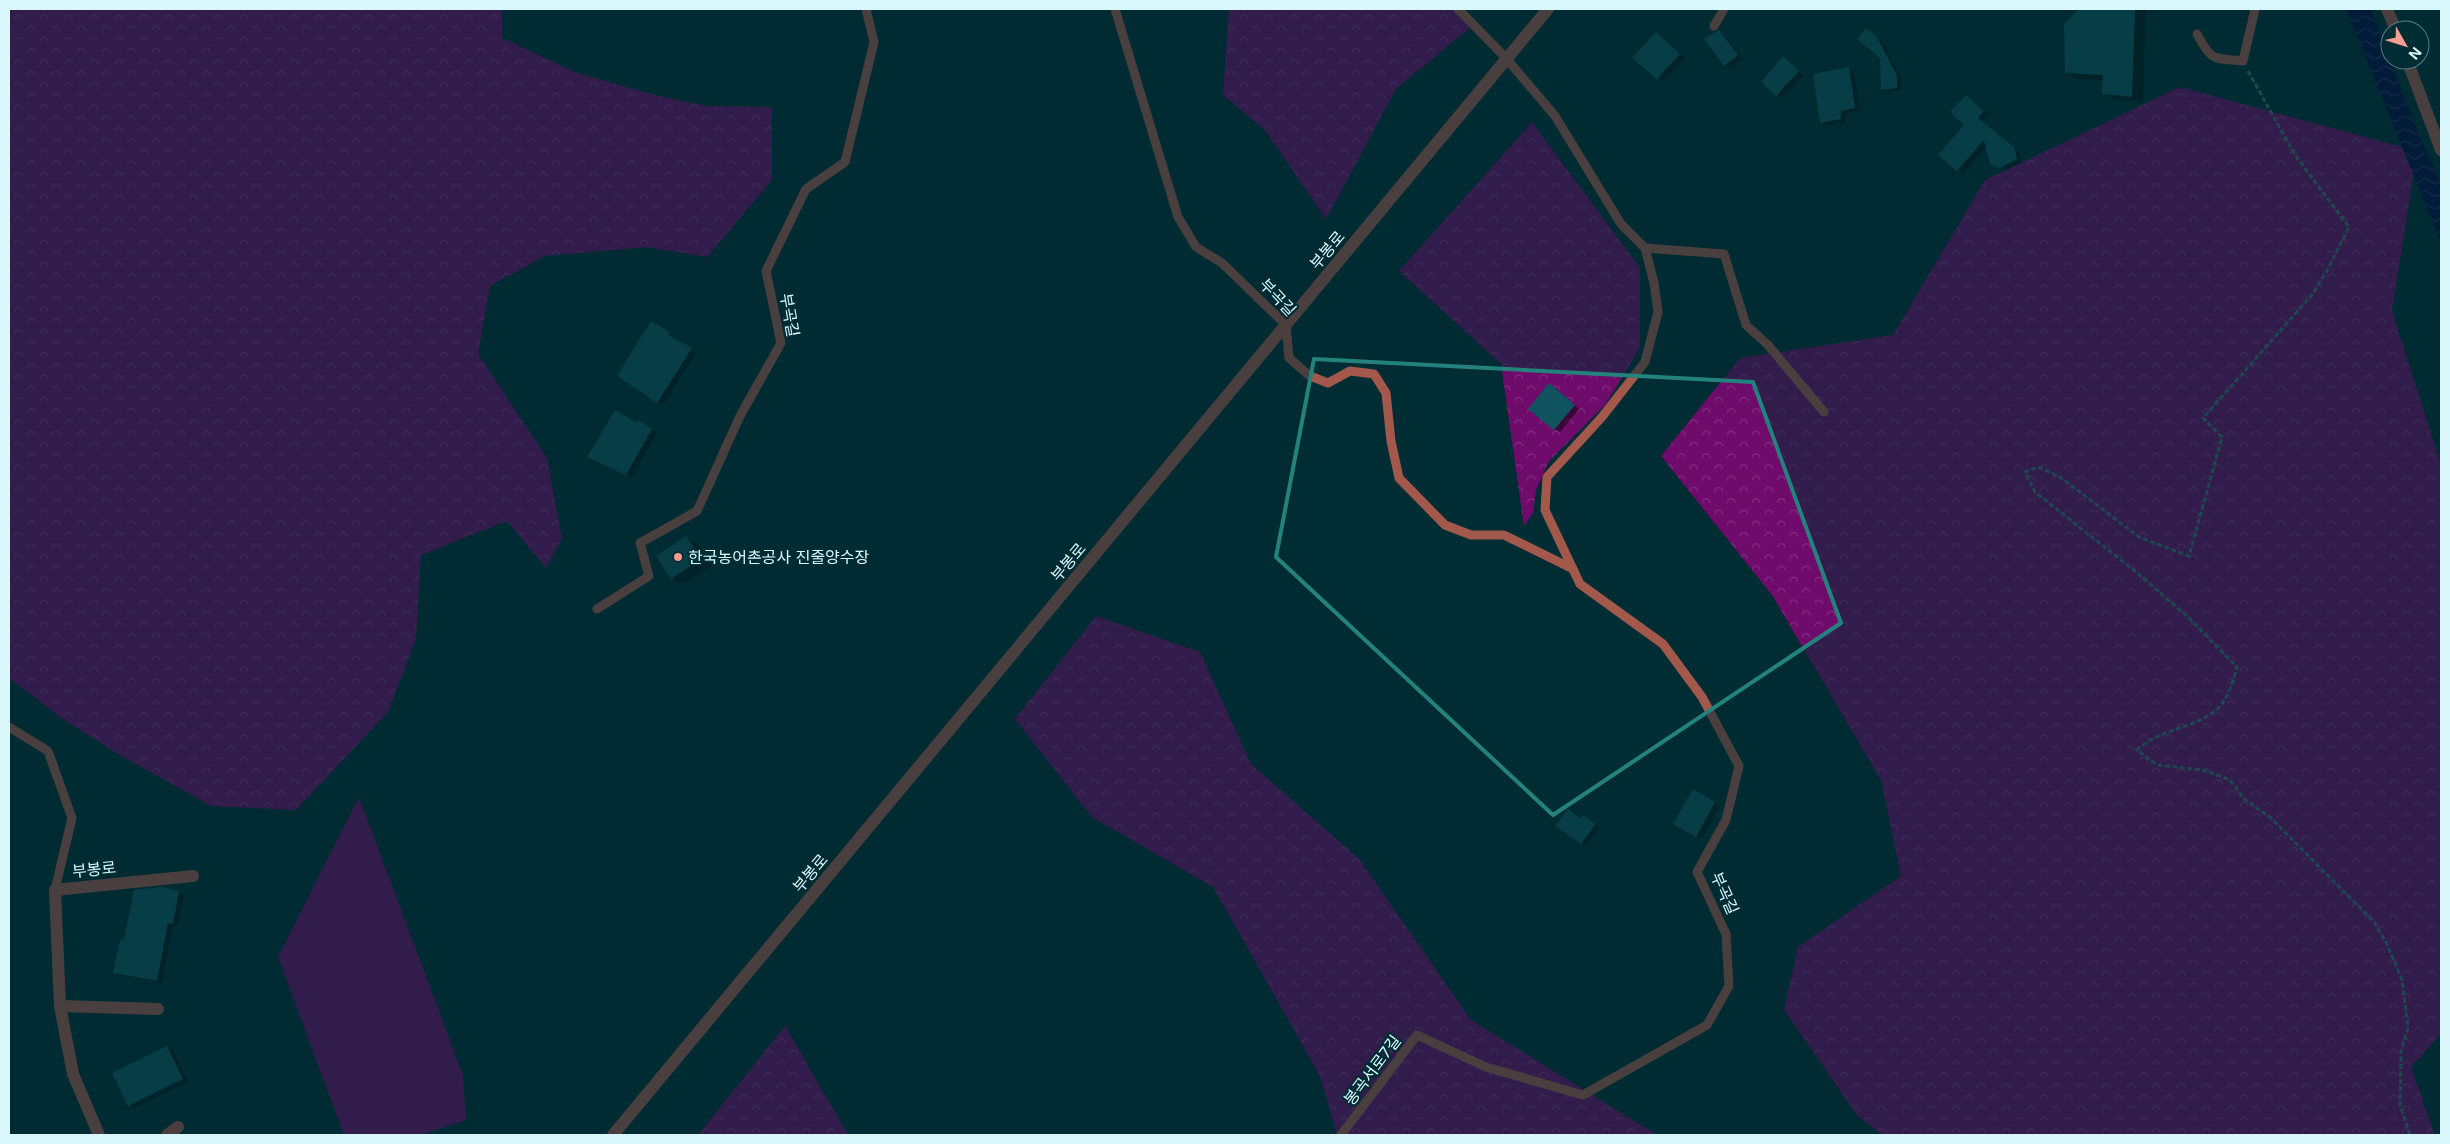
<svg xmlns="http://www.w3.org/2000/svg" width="2450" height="1144" font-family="Inter,'Noto Sans KR',sans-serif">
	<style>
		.grass { fill: #6f0b6b }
		.forest { fill: url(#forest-crowns) }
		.water { fill: url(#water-waves) }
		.shadow { fill: #0007 }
		.building { fill: #0e535e }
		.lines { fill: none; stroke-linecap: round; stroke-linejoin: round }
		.path { stroke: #446b71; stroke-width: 3; stroke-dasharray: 5 2.5; stroke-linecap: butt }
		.service { stroke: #a3584c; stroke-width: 9 }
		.minor { stroke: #a3584c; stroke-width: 12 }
		.tertiary { stroke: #a3584c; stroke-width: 12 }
		.marked { fill: none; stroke: #23837c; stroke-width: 4; stroke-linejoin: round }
		.poi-dot { fill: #f59d8e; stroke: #002c33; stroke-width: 2 }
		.labels { text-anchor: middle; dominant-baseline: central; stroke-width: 4.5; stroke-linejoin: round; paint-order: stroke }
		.street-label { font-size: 16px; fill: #daf7fc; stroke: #002c33 }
		.poi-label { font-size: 16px; fill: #daf7fc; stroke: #002c33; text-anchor: start }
	</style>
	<defs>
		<pattern id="forest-crowns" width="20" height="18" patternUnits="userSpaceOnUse" patternTransform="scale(1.25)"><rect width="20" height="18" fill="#6f0b6b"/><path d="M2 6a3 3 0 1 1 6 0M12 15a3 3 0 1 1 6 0" fill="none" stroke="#832f81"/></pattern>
		<pattern id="water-waves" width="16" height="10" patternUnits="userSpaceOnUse" patternTransform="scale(1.25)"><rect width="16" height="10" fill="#06083e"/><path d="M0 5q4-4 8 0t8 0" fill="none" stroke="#2a2d5b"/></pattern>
	</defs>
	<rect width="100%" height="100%" fill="#002c33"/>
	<!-- grass -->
	<path class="grass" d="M359,797L463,1075L466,1120L421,1135H344L278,957Z"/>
	<!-- forest -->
	<g class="forest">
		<path d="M9,9H502V38L577,73L655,95L707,106L772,107V180L707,257L647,247L545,256L490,286L478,354L547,458L562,539L546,568L507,521L421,555L416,639L388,712L296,810L211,806L118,754L60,717L9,678Z"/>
		<path d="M1229,9H1452L1472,26L1396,89L1326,219L1265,130L1223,95Z"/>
		<path d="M2180,87L2417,151L2392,311L2441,465V1034L2411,1067L2435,1135H1882L1857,1115L1784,1010L1798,947L1901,876L1881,780L1772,595L1661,456L1740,358L1893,335L1985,180Z"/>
		<path d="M1532,122L1640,268V348L1605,405L1549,461L1536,490L1533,513L1524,526L1501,364L1399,271Z"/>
		<path d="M1096,616L1200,652L1251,764L1359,859L1471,1020L1657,1135H1337L1320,1076L1213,887L1092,817L1015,719Z"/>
		<path d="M785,1026L848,1135H698Z"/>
	</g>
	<!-- water -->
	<path class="water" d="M2346,9H2371L2413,120L2441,184V243Z"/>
	<!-- shadow -->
	<g class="shadow">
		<path d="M2081,9H2146L2143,102L2115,100L2104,94V80L2078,79L2066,72V24Z"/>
		<path d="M1867,29L1882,41L1901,79V90L1887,92L1882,90L1881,57Z"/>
		<path d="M1719,31L1724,35L1743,59L1731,68L1725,65L1706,40Z"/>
		<path d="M1656,33L1685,58L1663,81L1657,78Z"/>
		<path d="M1783,58L1804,75L1782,98L1762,82Z"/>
		<path d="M1848,69L1854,72L1860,110L1846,114V122L1826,126L1821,122Z"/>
		<path d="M1967,96L1989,114L1982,122L2019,152L2022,162L2006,170L1997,167L1987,146L1963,173L1940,155L1966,125Z"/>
		<path d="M651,323L696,353L663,405L657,402Z"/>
		<path d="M1555,388L1579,409L1560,432L1555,429Z"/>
		<path d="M639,422L657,433L632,477L593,458Z"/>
		<path d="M686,538L698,544L712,566L683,584L672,578Z"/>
		<path d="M1693,791L1720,806L1702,839L1675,824Z"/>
		<path d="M1587,819L1599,827L1585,846L1581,843L1580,820Z"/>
		<path d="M179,892L184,895L178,926L173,925L162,983L120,975L115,972L125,942Z"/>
		<path d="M167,1048L173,1051L188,1082L134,1108L129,1105Z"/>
	</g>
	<!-- building -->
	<g class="building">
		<path d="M2079,9H2135L2132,97L2102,94L2103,75L2065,73L2064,24Z"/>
		<path d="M1866,28L1877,37L1897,76V88L1881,90L1880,58L1857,39Z"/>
		<path d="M1719,30L1738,55L1724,66L1704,39Z"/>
		<path d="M1656,32L1680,54L1657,79L1632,58Z"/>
		<path d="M1783,56L1799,71L1776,96L1761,82Z"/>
		<path d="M1849,67L1855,108L1841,111V119L1820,123L1813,74Z"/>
		<path d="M1966,95L1984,111L1978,118L2014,147L2017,159L2000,168L1990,164L1984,140L1957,171L1938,155L1964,125L1950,112Z"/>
		<path d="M651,321L670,332L668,335L692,348L657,403L617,376Z"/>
		<path d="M1549,383L1575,405L1554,430L1528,409Z"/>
		<path d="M615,410L637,423L639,420L652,429L626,475L587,457Z"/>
		<path d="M686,536L701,559L671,579L656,556Z"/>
		<path d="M1693,789L1715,802L1696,837L1673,824Z"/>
		<path d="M1568,809L1580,819L1583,815L1596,824L1581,844L1555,826Z"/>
		<path d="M162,887L179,891L173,924L168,923L157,981L113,973L120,940H124L134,890Z"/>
		<path d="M167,1046L183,1079L128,1106L112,1073Z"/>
	</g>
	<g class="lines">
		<!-- path -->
		<path class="path" d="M2248,71L2295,155L2349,227L2328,269L2312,295L2203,418L2222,437L2189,556L2139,537L2060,477L2038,467L2025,472L2035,492L2136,572L2187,616L2237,667C2233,681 2228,701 2215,711C2190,730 2161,728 2137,750L2157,765L2203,770L2230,780L2244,799L2271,818L2374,922L2387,944L2402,980L2408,1028L2401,1051L2400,1105L2410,1135"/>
		<!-- service -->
		<g class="service">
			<path d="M1115,9L1178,217L1196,247L1222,263L1286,325L1289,358L1310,376L1328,383L1350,371L1374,374L1386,393L1391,441L1399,478L1445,525L1471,535H1504L1573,569"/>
			<path d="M1714,26L1724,9"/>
			<path d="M2197,34C2212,62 2213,58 2243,61L2255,9"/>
			<path d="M1645,248L1724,254L1746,325L1768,345L1824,412"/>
			<path d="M597,609L649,576L640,543L697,511L740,416L781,343L766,271L806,189L845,162L874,42L866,9"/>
			<path d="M9,727L48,751L72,818L55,890"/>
			<path d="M1341,1135L1417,1035L1486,1067L1583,1095L1707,1025L1729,986L1726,934L1697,872L1726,820L1739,766L1702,697L1663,644L1580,584L1545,510L1547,477L1602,417L1645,362L1658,312L1654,283L1645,248L1621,224L1555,116L1506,58L1458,9"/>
		</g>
		<!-- minor -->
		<g class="minor">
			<path d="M2387,9L2396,30"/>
			<path d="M2407,60L2441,150"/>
			<path d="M60,1006L158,1009"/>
			<path d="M99,1135L73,1074L60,1006L55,890L193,876"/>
			<path d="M167,1135L178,1127"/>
		</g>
		<!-- tertiary -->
		<path class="tertiary" d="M613,1135L1548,9"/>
	</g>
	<!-- marked area -->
	<path d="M0 0H2450V1144H0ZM1314,359L1753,382L1841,623L1553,815L1276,557Z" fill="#002c33" fill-opacity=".55" fill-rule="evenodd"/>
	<path class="marked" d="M1314,359L1753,382L1841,623L1553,815L1276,557Z"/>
	<!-- markers -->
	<circle class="poi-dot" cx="678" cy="557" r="5"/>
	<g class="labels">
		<!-- street labels -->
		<g class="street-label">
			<text transform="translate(1327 250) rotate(-50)">부봉로</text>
			<text transform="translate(1278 297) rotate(47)">부곡길</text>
			<text transform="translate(790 315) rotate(80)">부곡길</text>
			<text transform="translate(1068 562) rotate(-50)">부봉로</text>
			<text transform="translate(94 869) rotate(-6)">부봉로</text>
			<text transform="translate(810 873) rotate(-50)">부봉로</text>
			<text transform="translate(1725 893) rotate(66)">부곡길</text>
			<text transform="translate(1372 1070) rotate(-53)">봉곡서로7길</text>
		</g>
		<!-- poi labels -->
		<g class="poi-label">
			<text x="688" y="557">한국농어촌공사 진줄양수장</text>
		</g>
	</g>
	<!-- border -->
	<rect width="2450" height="1144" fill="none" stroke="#daf7fc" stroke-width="20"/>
	<!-- north arrow -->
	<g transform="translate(2405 45) rotate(129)"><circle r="24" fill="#002c33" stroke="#577d83"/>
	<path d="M0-4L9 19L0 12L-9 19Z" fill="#f59d8e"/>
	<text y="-8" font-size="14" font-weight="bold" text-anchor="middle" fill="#daf7fc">N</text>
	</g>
</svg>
